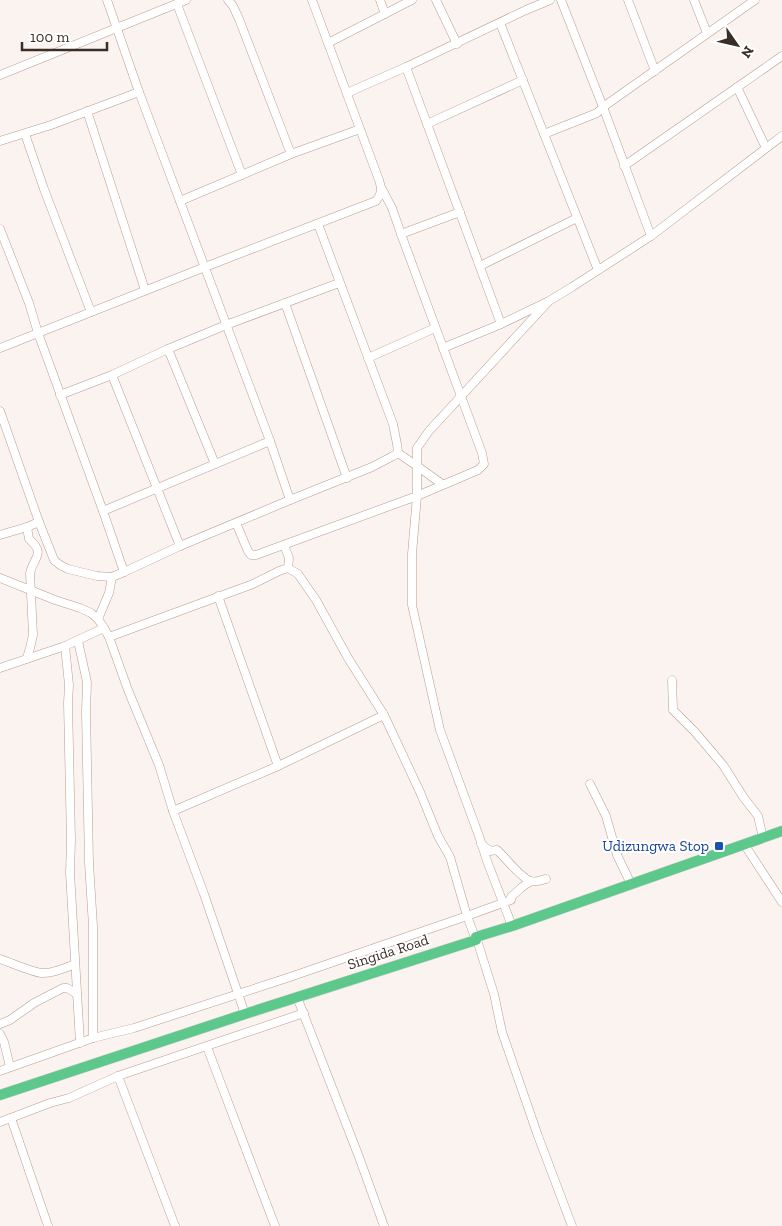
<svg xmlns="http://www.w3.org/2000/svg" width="782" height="1226" font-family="'Zilla Slab',serif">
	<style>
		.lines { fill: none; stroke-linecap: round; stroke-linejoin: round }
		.minor-casing { stroke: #bd9c8d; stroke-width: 9 }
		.highway-casing { stroke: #d4d1cf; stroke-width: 11 }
		.minor { stroke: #fff; stroke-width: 8 }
		.highway { stroke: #5dc88c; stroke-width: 10 }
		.transit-dot { fill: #1a4fb4; stroke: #fff; stroke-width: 2 }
		.labels { text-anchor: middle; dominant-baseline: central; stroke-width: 4; stroke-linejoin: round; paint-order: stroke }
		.transit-label { font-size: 15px; fill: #164399; stroke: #fff; text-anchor: end }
		.street-label { font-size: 15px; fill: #3a2c26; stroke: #fff }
	</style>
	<rect width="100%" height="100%" fill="#faf3ef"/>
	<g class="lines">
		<!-- minor casing -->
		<g class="minor-casing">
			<g id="minor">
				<path d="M107,0L139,92L270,441L290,500"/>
				<path d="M228,0L233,6L239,19L291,154"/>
				<path d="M380,0L385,14"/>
				<path d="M436,0L457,44"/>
				<path d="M561,0L603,107L651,236"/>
				<path d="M628,0L655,71"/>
				<path d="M694,0L707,33"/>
				<path d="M177,4L242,175"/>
				<path d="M500,23L598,270"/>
				<path d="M328,43L412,0"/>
				<path d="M406,67L501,324"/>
				<path d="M0,75L186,0"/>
				<path d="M737,87L766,148"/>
				<path d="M347,93L406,67L526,10L550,0"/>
				<path d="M87,111L145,290"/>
				<path d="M427,124L523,80"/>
				<path d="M25,134L44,189L91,312"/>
				<path d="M544,134L597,113L603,107L755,0"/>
				<path d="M0,141L51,125L139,92"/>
				<path d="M624,166L782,56"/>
				<path d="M180,201L291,154L360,129"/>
				<path d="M0,229L29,303L38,333L103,511L124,572"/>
				<path d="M401,234L460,212"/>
				<path d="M480,266L577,218"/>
				<path d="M285,303L347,478"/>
				<path d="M0,348L205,267L376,201C382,194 382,189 379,180L312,0"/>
				<path d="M443,348L501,324L549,301L572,287L651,236L782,136"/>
				<path d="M168,349L215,464"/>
				<path d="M368,358L435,328"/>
				<path d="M112,375L180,546"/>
				<path d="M60,395L112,375L168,349L226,325L339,283"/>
				<path d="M0,411L39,522L54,560L60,565L68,569L97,576L112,577L124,572L180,546L290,500L372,467L393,456L398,453L397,444L393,424L318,224"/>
				<path d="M398,453L417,466L442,484"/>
				<path d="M103,511L270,441"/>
				<path d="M236,523L248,551L251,555H256L417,496L478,470L484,464L482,453L401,234L392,208L382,189"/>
				<path d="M0,535L27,527L39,522"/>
				<path d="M284,545L289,558L288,568"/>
				<path d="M0,578L55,600L80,608L91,613L98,619L104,628L109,637L128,690L159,765L173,811L204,894L245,1014"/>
				<path d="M218,596L278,766"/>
				<path d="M98,619L109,593L112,577"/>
				<path d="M109,637L253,584L279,571L288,568L298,574L316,600L348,658L384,715L420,792L438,836L450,857L467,916L476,940"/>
				<path d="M78,641L87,682L86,712L89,863L93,926V1038"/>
				<path d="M65,646L69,685L68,703L71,840L70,873L80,1043"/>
				<path d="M27,658L30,648L33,635L30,573C34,556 46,554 29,539L27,527"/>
				<path d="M0,668L65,646L104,628"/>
				<path d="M672,680L673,710L695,732L723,765L744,798L758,816L763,838"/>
				<path d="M590,784L606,816L617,855L631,884"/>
				<path d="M173,811L278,766L384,715"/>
				<path d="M481,844L490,851L497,850C505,857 520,877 530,881C535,883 541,880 546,879"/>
				<path d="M744,844L782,902"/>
				<path d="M512,926L487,861L479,836L440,730L412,605V554L417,496V448L429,431L549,301"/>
				<path d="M476,937L494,994L502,1032L538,1136L572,1226"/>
				<path d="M0,959C12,963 29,971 41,973C52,974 65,968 75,964"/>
				<path d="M297,997L359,1157L384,1226"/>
				<path d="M0,1024L10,1020L34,1003L63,988H67L77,994"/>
				<path d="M0,1034L4,1042L10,1067"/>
				<path d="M207,1047L275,1226"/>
				<path d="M0,1071L93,1038L134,1028L290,977L467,916L511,900V897L522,887L531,881"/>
				<path d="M118,1076L175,1226"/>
				<path d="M11,1118L48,1226"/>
				<path d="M0,1122L50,1103L69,1098L118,1076L304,1013"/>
			</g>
		</g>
		<!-- highway casing -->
		<g class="highway-casing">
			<path id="highway" d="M0,1095L245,1014L476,940V937L512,926L782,831"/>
		</g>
		<!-- minor -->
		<use href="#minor" class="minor"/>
		<!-- highway -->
		<use href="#highway" class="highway"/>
	</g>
	<!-- markers -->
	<rect class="transit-dot" x="714" y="841" width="10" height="10" rx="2.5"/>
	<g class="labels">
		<!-- transit labels -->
		<g class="transit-label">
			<text x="709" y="846">Udizungwa Stop</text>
		</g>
		<!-- street labels -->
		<g class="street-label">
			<text transform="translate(388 952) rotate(-18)">Singida Road</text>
		</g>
	</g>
	<!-- north arrow -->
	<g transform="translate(737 45) rotate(124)" stroke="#ffffff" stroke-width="4" paint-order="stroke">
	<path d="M0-4L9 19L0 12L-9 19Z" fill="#3a2c26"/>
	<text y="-8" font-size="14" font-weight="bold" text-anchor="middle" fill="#3a2c26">N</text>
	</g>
	<!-- scale -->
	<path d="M22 42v8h85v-8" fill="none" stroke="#3a2c26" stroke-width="2.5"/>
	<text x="30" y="42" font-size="15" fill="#3a2c26" stroke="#ffffff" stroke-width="4" paint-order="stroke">100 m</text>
</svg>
